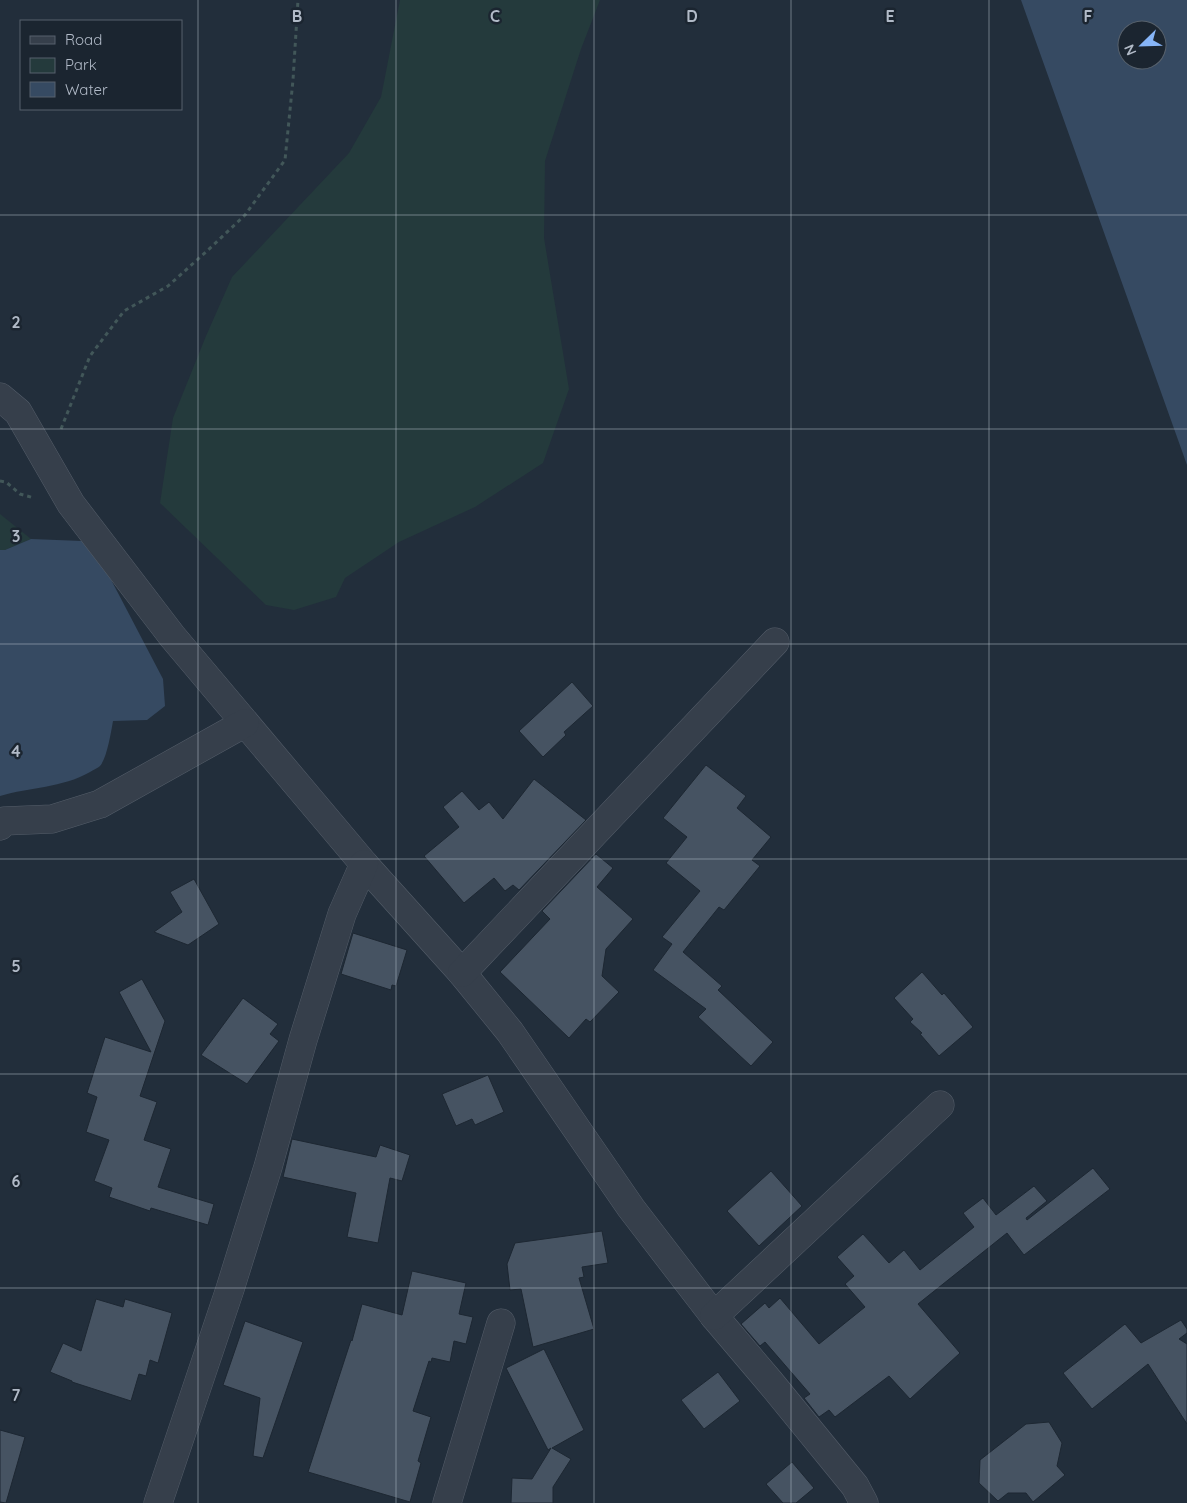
<svg xmlns="http://www.w3.org/2000/svg" width="1187" height="1503" font-family="Quicksand,sans-serif">
	<style>
		.green { fill: #243a3c }
		.water { fill: #364a62; fill-rule: evenodd }
		.building { fill: #465362; stroke: #1d2732 }
		.lines { fill: none; stroke-linecap: round; stroke-linejoin: round }
		.minor-casing { stroke: #545d69; stroke-width: 29 }
		.path { stroke: #425759; stroke-width: 3; stroke-dasharray: 4 4; stroke-linecap: butt }
		.minor { stroke: #363f4b; stroke-width: 28 }
		.grid { fill: none; stroke: #b1bac7; stroke-width: 1; stroke-opacity: 0.55 }
		.grid-label { font-size: 16px; text-anchor: middle; font-weight: bold; fill: #b1bac7; stroke: #1b2530; stroke-width: 5; stroke-linejoin: round; paint-order: stroke }
	</style>
	<rect width="100%" height="100%" fill="#222e3b"/>
	<!-- green -->
	<g class="green">
		<path d="M400,0H600L581,49L545,161L544,238L569,389L543,463L475,507L399,542L345,578L336,597L294,610L266,605L160,503L173,418L206,336L232,277L349,153L381,97Z"/>
		<path d="M0,514L31,539L5,550H0Z"/>
	</g>
	<!-- water -->
	<g class="water">
		<path d="M1021,0H1187V465ZM1127,30H1157V60H1127Z"/>
		<path d="M31,539L82,541L107,572L163,679L165,706L147,720L113,721C111,732 107,758 100,766C98,768 93,770 90,772C62,788 30,787 0,796V550H5Z"/>
	</g>
	<!-- building -->
	<g class="building">
		<path d="M572,682L593,706L564,732L566,735L543,757L519,731Z"/>
		<path d="M706,765L746,796L737,808L771,837L752,860L760,866L724,910L719,907L683,952L722,986L718,990L773,1042L751,1066L698,1017L706,1009L653,970L672,944L662,937L700,891L666,863L687,837L663,818Z"/>
		<path d="M534,779L586,820L519,890L513,885L505,891L494,878L464,903L424,856L459,827L443,807L462,791L479,810L489,802L503,819Z"/>
		<path d="M596,854L613,868L597,887L633,919L606,949L602,976L619,992L590,1022L586,1019L569,1038L500,972L550,919L542,911Z"/>
		<path d="M194,879L219,924L188,945L154,932L182,912L170,892Z"/>
		<path d="M353,933L407,950L396,986L392,985L391,990L341,974Z"/>
		<path d="M922,972L942,995L944,993L973,1027L939,1056L920,1034L922,1033L910,1022L913,1019L894,998Z"/>
		<path d="M142,979L165,1021L140,1096L157,1102L144,1140L171,1149L158,1187L214,1204L208,1225L151,1208L150,1211L109,1197L112,1188L94,1181L109,1140L86,1132L97,1097L87,1093L105,1037L151,1052L119,992Z"/>
		<path d="M243,998L278,1024L270,1034L279,1041L247,1084L201,1055Z"/>
		<path d="M488,1075L504,1112L475,1125L472,1119L456,1126L442,1094Z"/>
		<path d="M292,1139L376,1157L380,1145L410,1155L402,1181L390,1178L378,1243L347,1237L356,1193L283,1177Z"/>
		<path d="M1093,1168L1110,1189L1024,1255L1007,1233L918,1304L960,1353L910,1399L889,1376L835,1417L829,1410L819,1417L804,1398L810,1394L765,1342L760,1346L741,1324L765,1303L769,1308L780,1298L819,1344L865,1307L845,1284L854,1276L837,1257L863,1234L889,1263L904,1250L920,1270L974,1227L963,1213L983,1198L996,1215L1034,1186L1047,1201L1026,1218L1027,1220Z"/>
		<path d="M771,1171L802,1206L759,1246L727,1211Z"/>
		<path d="M602,1231L608,1263L582,1267L584,1277L579,1278L594,1329L533,1347L521,1289L510,1290L507,1264L515,1243Z"/>
		<path d="M412,1271L466,1283L459,1314L473,1317L466,1344L454,1341L450,1362L432,1358L431,1362L429,1361L413,1411L431,1417L418,1461L421,1463L410,1502L308,1472L351,1340L352,1341L362,1304L402,1315Z"/>
		<path d="M96,1299L123,1307L125,1299L172,1313L158,1363L150,1360L146,1376L139,1374L131,1401L72,1382V1381L50,1372L63,1343L81,1351Z"/>
		<path d="M1181,1320L1187,1329V1333L1179,1339L1187,1344V1424L1148,1364L1092,1409L1063,1373L1125,1324L1141,1343Z"/>
		<path d="M245,1321L303,1342L263,1458L253,1456L260,1398L223,1385Z"/>
		<path d="M544,1349L584,1430L552,1448L571,1459L553,1487V1503H511L512,1478L532,1479L551,1448L548,1450L506,1368Z"/>
		<path d="M718,1372L740,1401L704,1429L681,1400Z"/>
		<path d="M1049,1422L1062,1443L1057,1466L1065,1475L1033,1502L1026,1493H1008L998,1501L979,1483L980,1460L1026,1424Z"/>
		<path d="M0,1430L25,1437L6,1503L0,1502Z"/>
		<path d="M792,1462L814,1488L796,1503H783L766,1484Z"/>
	</g>
	<g class="lines">
		<!-- minor casing -->
		<g class="minor-casing">
			<g id="minor">
				<path d="M0,397L18,412L71,504L172,636L364,864L462,973L510,1032L631,1208L714,1316L770,1382L855,1486L864,1503"/>
				<path d="M0,826L4,821L52,819L100,804L245,723"/>
				<path d="M462,973L775,642"/>
				<path d="M714,1316L940,1105"/>
				<path d="M158,1503L230,1289L268,1167L303,1040L342,914L364,864"/>
				<path d="M447,1503L501,1323"/>
			</g>
		</g>
		<!-- path -->
		<g class="path">
			<path d="M61,429L90,356L124,311L168,286L207,251L245,215L285,160L293,80L298,0"/>
			<path d="M0,481L6,482L20,494L34,498"/>
		</g>
		<!-- minor -->
		<use href="#minor" class="minor"/>
	</g>
	<!-- grid -->
	<path class="grid" d="M198,0V1503M396,0V1503M594,0V1503M791,0V1503M989,0V1503M0,215H1187M0,429H1187M0,644H1187M0,859H1187M0,1074H1187M0,1288H1187"/>
	<g class="grid-label">
		<text x="297" y="22">B</text>
		<text x="495" y="22">C</text>
		<text x="692" y="22">D</text>
		<text x="890" y="22">E</text>
		<text x="1088" y="22">F</text>
		<text x="16" y="328">2</text>
		<text x="16" y="542">3</text>
		<text x="16" y="757">4</text>
		<text x="16" y="972">5</text>
		<text x="16" y="1187">6</text>
		<text x="16" y="1401">7</text>
	</g>
	<!-- legend -->
	<rect x="20" y="20" width="162" height="90" fill="#1b2530" stroke="#57616c"/>
	<rect x="30" y="36" width="25" height="8" fill="#363f4b" stroke="#57616c"/>
	<text x="65" y="45" font-size="15" fill="#b1bac7">Road</text>
	<rect x="30" y="58" width="25" height="15" fill="#243a3c" stroke="#57616c"/>
	<text x="65" y="70" font-size="15" fill="#b1bac7">Park</text>
	<rect x="30" y="82" width="25" height="15" fill="#364a62" stroke="#57616c"/>
	<text x="65" y="95" font-size="15" fill="#b1bac7">Water</text>
	<!-- north arrow -->
	<g transform="translate(1142 45) rotate(247)"><circle r="24" fill="#1b2530" stroke="#57616c"/>
	<path d="M0-4L9 19L0 12L-9 19Z" fill="#86b5f8"/>
	<text y="-8" font-size="14" font-weight="bold" text-anchor="middle" fill="#b1bac7">N</text>
	</g>
</svg>
